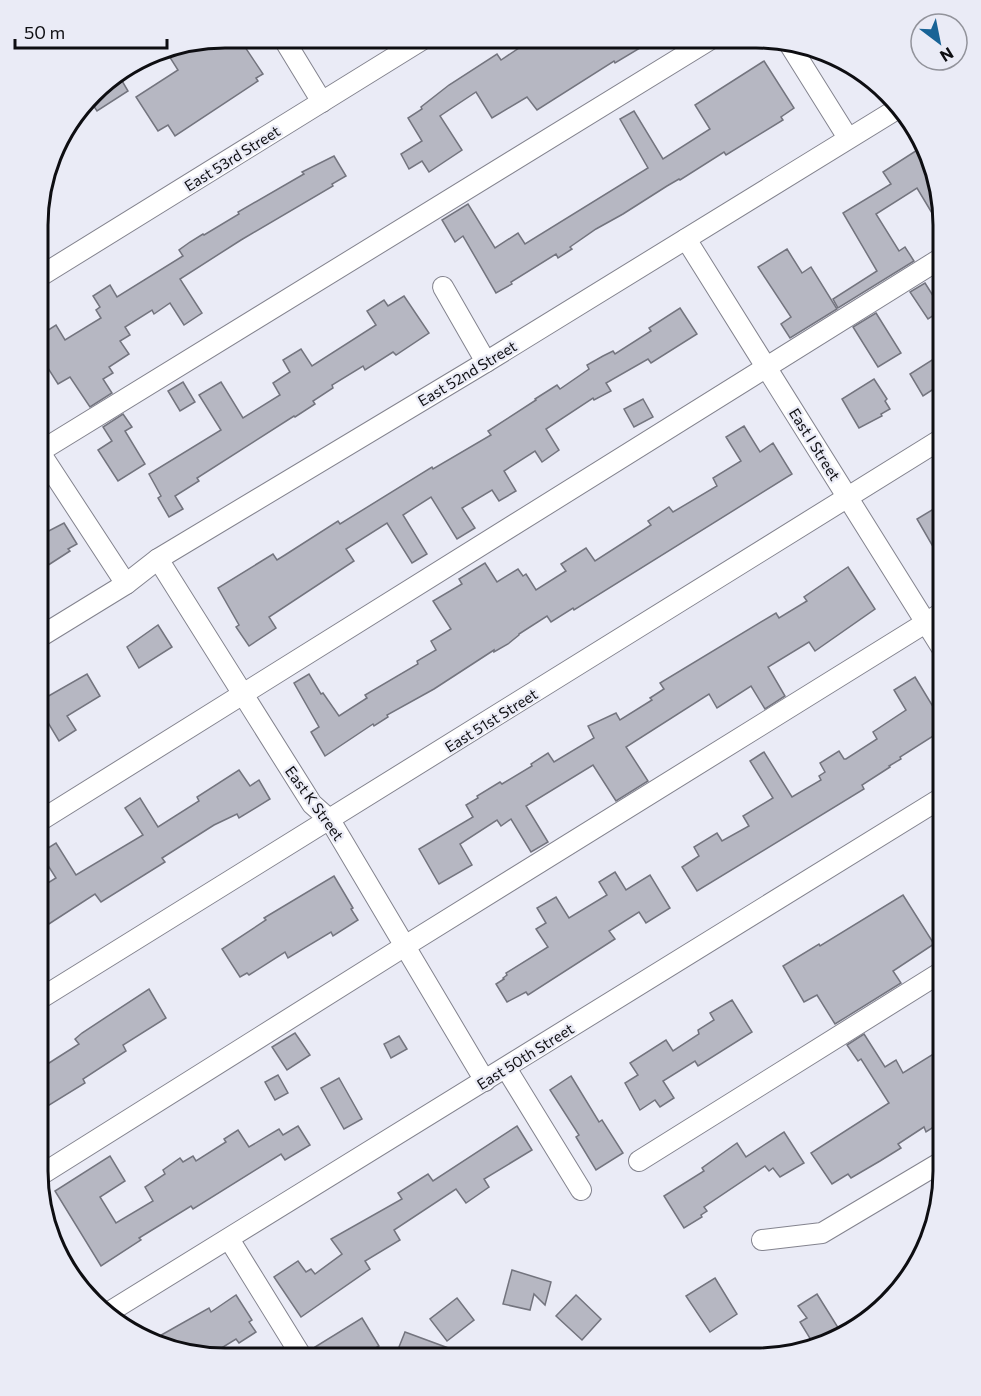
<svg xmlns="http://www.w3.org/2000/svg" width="981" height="1396" font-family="Commissioner,sans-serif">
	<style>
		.building { fill: #b6b7c2; stroke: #73747e; stroke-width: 1.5 }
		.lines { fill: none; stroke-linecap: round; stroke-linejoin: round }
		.minor-casing { stroke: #83838e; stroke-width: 22 }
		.minor { stroke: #fff; stroke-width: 20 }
		.labels { text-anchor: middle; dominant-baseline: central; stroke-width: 4.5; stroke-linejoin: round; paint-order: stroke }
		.street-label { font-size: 15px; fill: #0e0e12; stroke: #eaebf6 }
		.rim { fill: none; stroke: #0e0e12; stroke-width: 3 }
	</style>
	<rect width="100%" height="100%" fill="#eaebf6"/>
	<!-- building -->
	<g class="building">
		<path d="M225,38H239L263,74L256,78L258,81L175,136L168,125L158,131L136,97L178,70L164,48Z"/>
		<path d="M534,38L655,39L615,63L614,61L537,110L527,97L492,118L476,92L440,116L462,150L429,172L422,161L409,169L401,154L422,141L408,118L422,109L421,107L449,85L497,54L501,60Z"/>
		<path d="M764,61L794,108L781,117L783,120L726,155L724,152L680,180L679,179L667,186L623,214L596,229L570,247L572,249L558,258L556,254L511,282L512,284L496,293L463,236L455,242L442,220L468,204L495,248L518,233L525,244L648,168L620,119L634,111L663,159L710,129L695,105Z"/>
		<path d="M118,74L128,91L97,111L89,99L102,84Z"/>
		<path d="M925,145L944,227L941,228L917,188L876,214L899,251L905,247L914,261L838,308L833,299L877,271L843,213L891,184L883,172Z"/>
		<path d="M334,156L346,176L332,184L333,186L241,240L180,279L202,313L184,325L170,303L154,314L152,310L125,327L130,335L120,341L129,354L109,367L113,373L103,379L112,393L90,407L70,377L58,384L39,354V336L56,325L65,340L101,318L96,310L100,307L93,296L110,285L117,297L183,256L179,250L190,242L203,234L204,235L239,214L238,212L304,174L302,172Z"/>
		<path d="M787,249L802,273L811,267L837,309L790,338L781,324L791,317L758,267Z"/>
		<path d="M925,283L942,310L928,319L910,292Z"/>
		<path d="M404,296L429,333L396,355L393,352L365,370L363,366L332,385L333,388L313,401L315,404L295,417L294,416L197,478L199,481L175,496L183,509L169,517L158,498L161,496L149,474L221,430L199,395L221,382L243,418L280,395L273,383L290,372L283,360L301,349L312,366L376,325L367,311L384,300L388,306Z"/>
		<path d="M680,308L697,334L651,363L648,359L606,383L611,391L594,400L593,398L546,429L559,450L542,462L535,451L504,471L516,491L499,501L492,490L462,508L475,528L457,539L431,497L403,515L427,554L412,563L387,523L346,549L354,561L269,617L276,628L249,646L236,627L239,625L218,588L273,554L277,560L285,555L338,521L340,524L432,467L433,469L491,435L488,431L536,400L535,399L557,385L560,389L589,369L587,365L603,356L613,351L615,354L651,331L649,328Z"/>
		<path d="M876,313L901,353L878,367L853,327Z"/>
		<path d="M943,353V383L923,396L910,374Z"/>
		<path d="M874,379L887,399L885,401L890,409L881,414L882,416L859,428L842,399Z"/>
		<path d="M183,382L195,402L180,411L168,391Z"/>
		<path d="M643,399L653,417L634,427L624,409Z"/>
		<path d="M123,414L132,427L125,431L145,464L118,481L98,450L112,441L103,427Z"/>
		<path d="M744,426L760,452L773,443L792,474L574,610L573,608L551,622L547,616L519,634V635L508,644L494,652V650L434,689L387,715L388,717L374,726L373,724L325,756L311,732L319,727L294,683L309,674L321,694L323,693L339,716L367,698L365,695L418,664L417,661L436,650L431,641L451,629L433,601L462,584L459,579L485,563L497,582L518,569L523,576L526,574L536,590L566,571L561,564L586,548L595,561L651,525L648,521L669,507L673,512L717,486L713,478L741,461L726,437Z"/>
		<path d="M937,507L943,518V564L917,519Z"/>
		<path d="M64,523L77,544L68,549L70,551L39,571V536Z"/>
		<path d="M848,567L875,609L815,651L809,642L768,667L785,696L765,709L751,686L717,708L709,694L626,747L648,781L616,801L593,765L526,806L548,842L531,852L511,819L501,826L497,820L460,844L472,865L439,884L419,849L473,817L466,805L478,798L477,796L500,782L502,784L532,766L531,764L548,753L554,762L594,738L588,726L616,713L620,720L652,700L650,698L664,689L660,683L776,613L779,618L807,601L804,597Z"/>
		<path d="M158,625L172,647L139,668L127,647Z"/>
		<path d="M87,674L100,696L67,716L76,730L59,741L38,706V702Z"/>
		<path d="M915,677L935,710L943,706V753L933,736L900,757L901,759L889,766L890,767L862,785L864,789L697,891L682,867L699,856L694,847L717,833L722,841L749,826L743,816L773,798L750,761L764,752L792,797L821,780L819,776L825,772L820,763L839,751L844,759H846L877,739L873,732L906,710L894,690Z"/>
		<path d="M239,770L250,786L259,780L270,799L239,818L237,814L214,825L162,858L165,862L101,902L95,894L38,931V889L56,878L40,853L56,843L76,875L143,835L125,808L140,798L158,827L199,801L197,797Z"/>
		<path d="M615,872L626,890L650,875L670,908L646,923L639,912L609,931L615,939L528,995L526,992L507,1002L496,984L504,979L503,978L507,975L506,973L548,947L536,929L546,923L537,908L556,897L569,918L607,895L599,882Z"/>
		<path d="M334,876L353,908L351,909L358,920L333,936L331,932L288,958L285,952L249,975L247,973L240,977L222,949L266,920L264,918Z"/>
		<path d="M903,895L934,944L893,971L901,983L835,1024L817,995L804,1002L783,966L819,944L820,946Z"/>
		<path d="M149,989L166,1018L123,1045L126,1051L83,1079L85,1083L38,1112V1070L79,1044L75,1039L82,1033Z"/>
		<path d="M732,1000L752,1032L698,1066L695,1061L663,1081L674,1098L660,1107L655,1100L640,1110L625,1083L638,1075L630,1063L666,1040L673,1051L699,1034L698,1030L714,1020L710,1013Z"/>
		<path d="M295,1033L310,1055L287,1070L272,1047Z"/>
		<path d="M864,1034L885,1067L896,1060L903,1073L943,1048V1121L926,1132L924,1127L898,1144L901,1148L880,1161L851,1178L848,1174L832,1184L811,1153L889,1103L861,1059L858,1061L847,1045Z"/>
		<path d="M399,1036L407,1049L391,1058L384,1044Z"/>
		<path d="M278,1075L288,1093L275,1100L265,1082Z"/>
		<path d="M571,1076L599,1122L602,1120L623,1153L596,1170L576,1137L579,1135L550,1090Z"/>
		<path d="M339,1078L362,1119L344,1129L321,1088Z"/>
		<path d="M298,1126L310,1145L285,1160L281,1154L193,1209L191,1206L139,1238L141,1240L101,1266L55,1191L110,1156L125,1181L100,1197L116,1223L153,1201L145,1187L165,1174L163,1170L180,1158L183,1162L193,1156L196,1161L226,1142L224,1139L238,1130L249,1147L279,1129L283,1135Z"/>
		<path d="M517,1126L532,1150L484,1179L489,1187L466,1203L456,1189L394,1230L400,1240L365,1261L370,1269L301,1317L274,1277L298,1261L306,1272L311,1269L315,1274L342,1254L331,1239L402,1199L398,1193L428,1174L433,1181Z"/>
		<path d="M784,1132L804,1163L780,1177L773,1168L769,1171L765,1166L704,1207L707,1211L701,1215L702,1217L684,1228L664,1196L704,1171L702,1168L737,1143L746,1157Z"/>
		<path d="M512,1270L551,1282L545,1305L534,1294L530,1310L503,1304Z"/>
		<path d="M715,1278L737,1314L710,1332L686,1296Z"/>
		<path d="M817,1294L842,1334L830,1341L814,1345L800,1322L807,1318L798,1306Z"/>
		<path d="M236,1295L252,1320L249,1322L256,1332L239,1343L236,1339L207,1357H201L156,1338L209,1308L211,1312Z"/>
		<path d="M576,1295L601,1319L582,1340L556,1316Z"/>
		<path d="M457,1298L474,1320L447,1341L430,1319Z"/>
		<path d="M362,1318L379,1346L361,1357H321L315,1347Z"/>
		<path d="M405,1332L470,1356L469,1358L395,1357Z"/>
	</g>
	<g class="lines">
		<!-- minor casing -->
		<g class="minor-casing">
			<g id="minor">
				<path d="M283,38L322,102"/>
				<path d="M788,42L848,138"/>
				<path d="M686,239L943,650"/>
				<path d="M39,277L425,38"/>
				<path d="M443,287L486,362"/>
				<path d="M39,451L126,584"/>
				<path d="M39,452L711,39"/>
				<path d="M158,559L312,804L330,820L485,1081"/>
				<path d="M38,638L126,584L158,559L486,362L897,109"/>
				<path d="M38,822L943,257"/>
				<path d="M38,1000L943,438"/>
				<path d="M506,1068L581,1190"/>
				<path d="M639,1161L943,971"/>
				<path d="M39,1176L405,946L943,612"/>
				<path d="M229,1239L302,1357"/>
				<path d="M762,1240L822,1233L943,1161"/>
				<path d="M106,1314L943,797"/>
			</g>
		</g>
		<!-- minor -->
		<use href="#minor" class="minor"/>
	</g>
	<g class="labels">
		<!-- street labels -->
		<g class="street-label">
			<text transform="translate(232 158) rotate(-32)">East 53rd Street</text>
			<text transform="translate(467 373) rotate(-31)">East 52nd Street</text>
			<text transform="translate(815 444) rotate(58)">East I Street</text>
			<text transform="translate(491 720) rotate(-32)">East 51st Street</text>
			<text transform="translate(315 803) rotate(54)">East K Street</text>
			<text transform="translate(525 1056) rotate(-32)">East 50th Street</text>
		</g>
	</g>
	<!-- crop -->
	<path d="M0 0H981V1396H0ZM225 48H756A177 177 0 0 1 933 225V1171A177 177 0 0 1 756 1348H225A177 177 0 0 1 48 1171V225A177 177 0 0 1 225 48Z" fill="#eaebf6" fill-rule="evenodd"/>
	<path class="rim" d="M225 48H756A177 177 0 0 1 933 225V1171A177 177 0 0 1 756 1348H225A177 177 0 0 1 48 1171V225A177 177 0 0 1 225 48Z"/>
	<!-- north arrow -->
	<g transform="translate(939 42) rotate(148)"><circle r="28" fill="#eaebf6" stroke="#92939b" stroke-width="1.5"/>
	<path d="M0-4.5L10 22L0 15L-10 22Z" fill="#186396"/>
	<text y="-9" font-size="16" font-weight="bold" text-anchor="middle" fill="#0e0e12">N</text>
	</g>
	<!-- scale -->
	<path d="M15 39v9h152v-9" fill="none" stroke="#0e0e12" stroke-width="3"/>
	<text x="24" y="39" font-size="18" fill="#0e0e12" stroke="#eaebf6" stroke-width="4.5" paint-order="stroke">50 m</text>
</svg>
